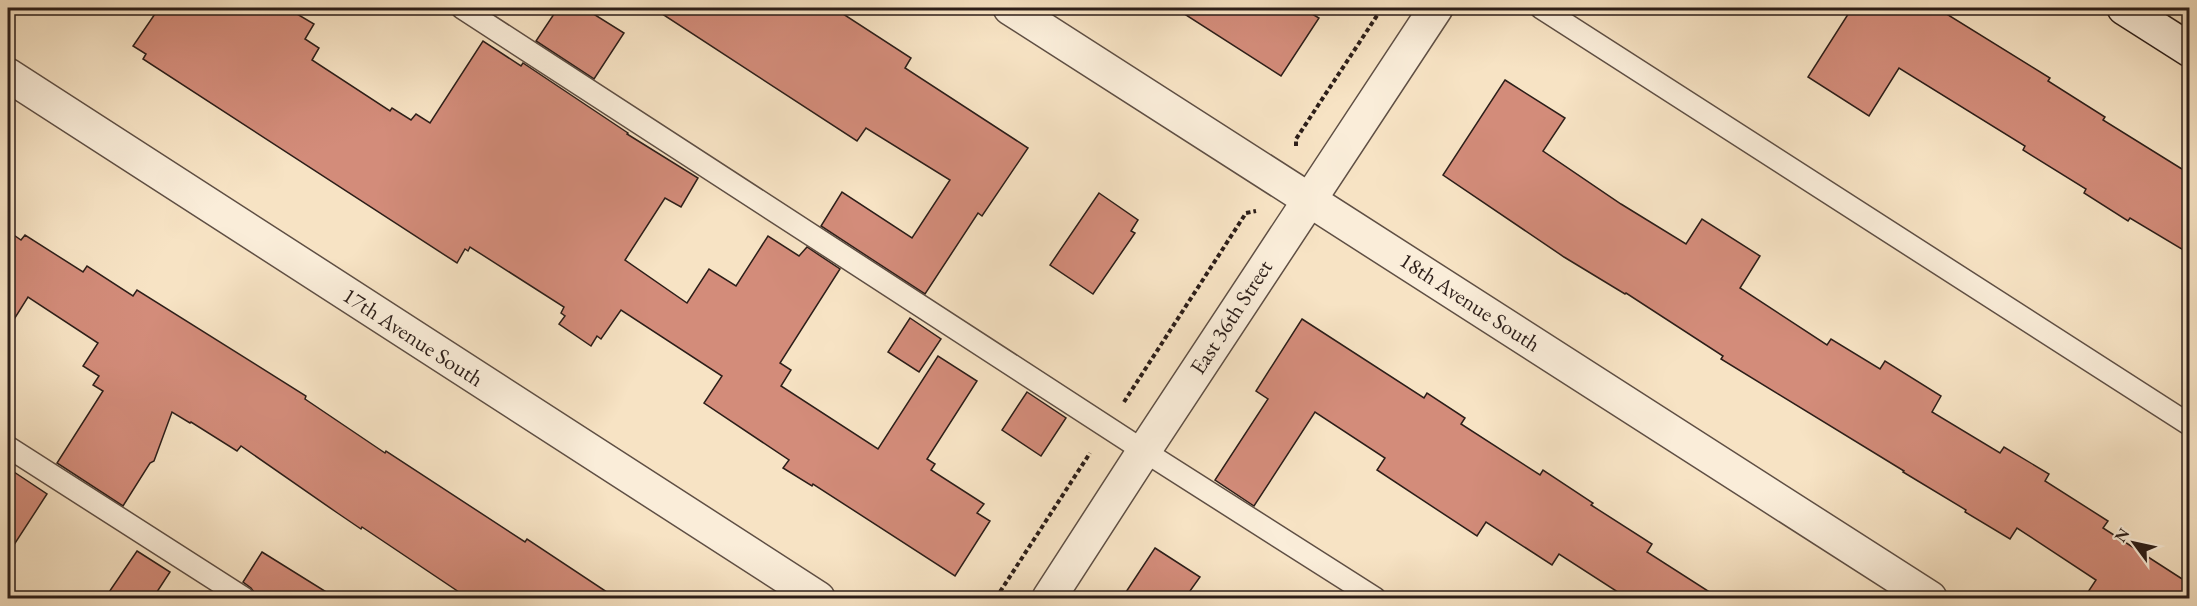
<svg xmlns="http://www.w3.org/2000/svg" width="2197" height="606" font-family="'EB Garamond',serif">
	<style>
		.building { fill: #d38c7a; stroke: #2c1e19; stroke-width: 1.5 }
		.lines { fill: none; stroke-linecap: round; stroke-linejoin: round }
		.service-casing { stroke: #5f4f44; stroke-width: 24 }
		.minor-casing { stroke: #5f4f44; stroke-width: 36 }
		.secondary-casing { stroke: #2c1e19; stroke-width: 36 }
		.path { stroke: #2c1e19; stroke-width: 4; stroke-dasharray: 4.5 3; stroke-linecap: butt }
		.service { stroke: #faedd9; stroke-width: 21 }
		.minor { stroke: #faedd9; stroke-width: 33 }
		.secondary { stroke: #faedd9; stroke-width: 33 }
		.labels { text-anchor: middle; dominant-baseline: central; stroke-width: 5; stroke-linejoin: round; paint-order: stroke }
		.street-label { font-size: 22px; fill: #2c1e19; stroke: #faedd9 }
	</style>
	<rect width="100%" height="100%" fill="#f7e3c4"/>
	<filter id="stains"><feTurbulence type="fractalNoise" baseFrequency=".00333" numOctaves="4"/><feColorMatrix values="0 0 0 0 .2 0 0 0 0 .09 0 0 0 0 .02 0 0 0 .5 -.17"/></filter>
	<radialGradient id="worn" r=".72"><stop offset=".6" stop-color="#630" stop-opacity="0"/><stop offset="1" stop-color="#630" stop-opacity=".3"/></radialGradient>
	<!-- building -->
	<g class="building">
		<path d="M159,8H287L314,24L305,39L319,48L312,60L390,111L392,108L411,120L416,114L430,123L483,41L521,66L523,63L628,133L627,134L698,178L681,207L665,198L625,260L687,303L709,269L736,286L768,236L799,256L807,247L840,269L780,363L791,370L781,386L878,449L938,356L977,381L927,459L935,464L931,470L984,504L977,513L990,521L955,576L813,484L812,486L783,468L789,460L704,403L722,376L621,310L601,339L597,336L591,346L559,324L565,316L561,313L564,307L470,247L468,251L465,249L457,263L143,59L146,54L133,46Z"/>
		<path d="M558,8H584L624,33L594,79L536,41Z"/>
		<path d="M653,8H834L911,58L905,68L1028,148L982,216L978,213L925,294L821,226L842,192L912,238L950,180L866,128L857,141Z"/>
		<path d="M1175,8H1302L1319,18L1281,76Z"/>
		<path d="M1852,8H1937L2050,78L2048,81L2105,117L2103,120L2190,174V254L2130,218L2128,221L2084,193L2086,189L2023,150L2025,146L1899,68L1869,116L1808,77Z"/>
		<path d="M1505,80L1565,118L1543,151L1621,204L1686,244L1702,219L1760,256L1740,288L1827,345L1831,339L1880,369L1885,361L1941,396L1932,412L2000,453L2004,447L2049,474L2045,481L2108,521L2103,528L2190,584V598H2084L2096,580L2017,528L2010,539L1965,512L1966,510L1903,472L1904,471L1721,359L1723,356L1626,293L1625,294L1564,257L1443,175Z"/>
		<path d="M1099,193L1138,220L1131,231L1135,233L1093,294L1050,265Z"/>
		<path d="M8,231L21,240L25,235L83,272L87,266L133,296L137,290L306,396L305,399L385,453L386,451L525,542L527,539L616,598H468L362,527L361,529L336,512L241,446L237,451L191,422L190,423L172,412L154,461L150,463L123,506L57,463L103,391L93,385L99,376L83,366L98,343L28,297L8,329Z"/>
		<path d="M910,318L941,339L919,372L888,352Z"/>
		<path d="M1302,319L1424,398L1427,393L1465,418L1461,424L1540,475L1543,470L1593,503L1591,505L1652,544L1647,552L1719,598H1627L1559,554L1552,565L1486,522L1477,536L1377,470L1385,458L1315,412L1254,506L1215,480L1268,399L1256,391Z"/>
		<path d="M1027,392L1066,418L1041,456L1002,430Z"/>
		<path d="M8,468L47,494L8,554Z"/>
		<path d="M1155,548L1200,577L1185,598H1122Z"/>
		<path d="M137,551L170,572L153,598H105Z"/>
		<path d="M262,552L336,598H258L251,588L243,582Z"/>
	</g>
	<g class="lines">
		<!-- service casing -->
		<g class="service-casing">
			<g id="service">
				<path d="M462,8L1144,451L1375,598"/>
				<path d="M1541,8L2190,425"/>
				<path d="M8,447L244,598"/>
			</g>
		</g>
		<!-- minor casing -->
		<g class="minor-casing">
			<g id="minor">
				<path d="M1010,8L1930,598"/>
				<path d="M8,75L818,598"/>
				<path d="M1049,598L1144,451L1436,8"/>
			</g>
		</g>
		<!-- secondary casing -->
		<g class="secondary-casing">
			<path id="secondary" d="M2124,8L2190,50"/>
		</g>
		<!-- path -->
		<g class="path">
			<path d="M1296,146V139L1382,8"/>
			<path d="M1124,402L1246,213L1256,211"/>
			<path d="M996,598L1090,453"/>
		</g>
		<!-- service -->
		<use href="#service" class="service"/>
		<!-- minor -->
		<use href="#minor" class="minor"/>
		<!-- secondary -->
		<use href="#secondary" class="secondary"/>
	</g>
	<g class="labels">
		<!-- street labels -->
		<g class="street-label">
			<text transform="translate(1470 302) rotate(33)">18th Avenue South</text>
			<text transform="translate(1231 317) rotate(-57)">East 36th Street</text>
			<text transform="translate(413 337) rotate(33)">17th Avenue South</text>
		</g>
	</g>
	<!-- margin -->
	<rect width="2197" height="606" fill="none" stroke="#f7e3c4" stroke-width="30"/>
	<rect x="9" y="9" width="2179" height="588" fill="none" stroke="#2c1e19" stroke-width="3"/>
	<rect x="15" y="15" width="2167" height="576" fill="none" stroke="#2c1e19" stroke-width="1.5"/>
	<!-- north arrow -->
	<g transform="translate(2134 543) rotate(303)" stroke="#faedd9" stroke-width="4.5" paint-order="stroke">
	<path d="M0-4.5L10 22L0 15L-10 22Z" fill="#2c1e19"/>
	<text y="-9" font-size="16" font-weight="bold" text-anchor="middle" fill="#2c1e19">N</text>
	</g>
	<rect width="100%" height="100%" filter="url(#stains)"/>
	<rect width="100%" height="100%" fill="url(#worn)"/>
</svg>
